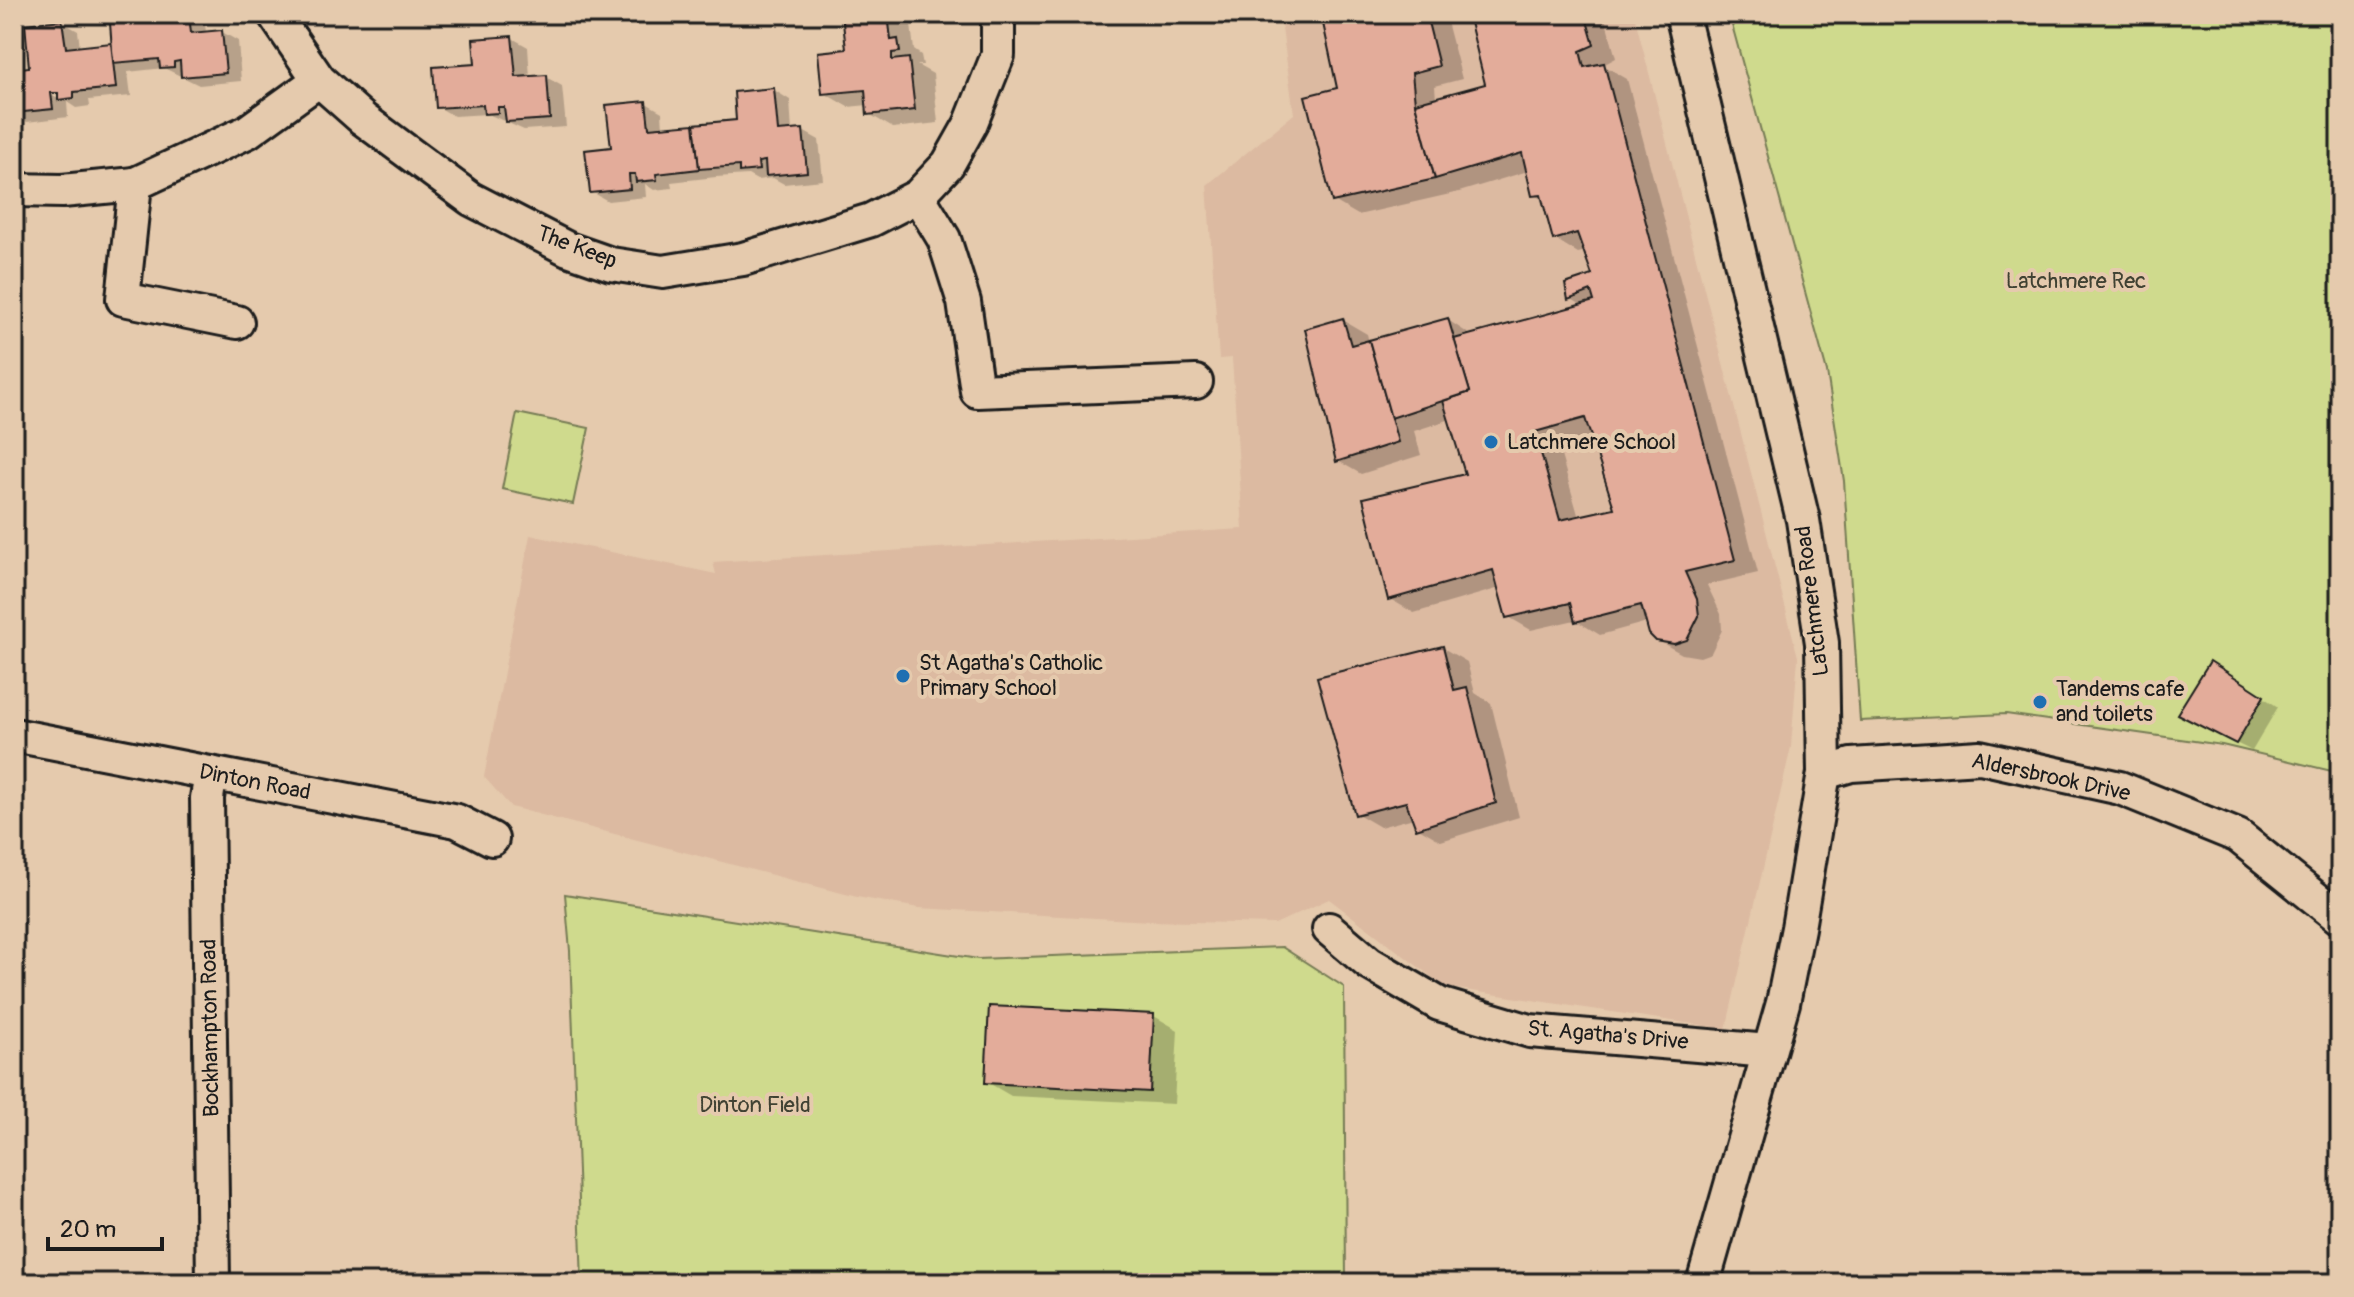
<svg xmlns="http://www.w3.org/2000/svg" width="2354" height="1297" font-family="Pangolin,sans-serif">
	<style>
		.built { fill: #dcbaa1 }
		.green { fill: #cfda8d; stroke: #767b54; stroke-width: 2 }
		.shadow { fill: #0003; fill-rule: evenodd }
		.building { fill: #e3ac9a; stroke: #1c1c1c; stroke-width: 2; fill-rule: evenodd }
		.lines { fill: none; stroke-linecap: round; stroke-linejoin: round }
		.street-casing { stroke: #1c1c1c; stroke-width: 38 }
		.street { stroke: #e5caad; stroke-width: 32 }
		.poi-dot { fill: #1f6fb2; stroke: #e5caad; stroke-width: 3 }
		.labels { text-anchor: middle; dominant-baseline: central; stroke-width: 8; stroke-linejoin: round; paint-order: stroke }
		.street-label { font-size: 22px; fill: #1c1c1c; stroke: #e5caad }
		.park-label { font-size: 22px; fill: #404233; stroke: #e5caad }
		.poi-label { font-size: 22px; fill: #1c1c1c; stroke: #e5caad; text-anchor: start }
	</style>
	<rect width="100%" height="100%" fill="#e5caad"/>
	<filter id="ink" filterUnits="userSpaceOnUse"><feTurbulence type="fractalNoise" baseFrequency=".0125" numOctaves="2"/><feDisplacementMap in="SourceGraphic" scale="16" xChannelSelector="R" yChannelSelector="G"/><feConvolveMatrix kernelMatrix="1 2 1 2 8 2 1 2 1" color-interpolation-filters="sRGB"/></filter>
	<g filter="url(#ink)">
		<!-- built -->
		<path class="built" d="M1280,14H1634L1798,657L1791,747L1726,1029L1445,987L1329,899L1275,924L1150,921L919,908L857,897L511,807L484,777L530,535L716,574L713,562L1243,529L1232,358L1219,359L1207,185L1294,114Z"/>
		<!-- green -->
		<g class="green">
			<path d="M1729,14H2340V773L2222,745L2006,714L1860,721L1844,481L1827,372Z"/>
			<path d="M517,413L589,428L573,504L502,489Z"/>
			<path d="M565,894L978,959L1282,947L1344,987L1346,1283H582L570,951Z"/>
		</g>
		<!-- shadow -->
		<g class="shadow">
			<path d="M153,14H204L206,33L222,32L238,41L241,81L199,85L164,68L128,72L131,96L89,100L90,106L76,108L67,102L68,117L27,122L14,114V71L32,69L62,22L78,31L80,48L113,44L154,21ZM44,86L60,96V100L42,90Z"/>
			<path d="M844,14L910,16L914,50L921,55L923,65H917L933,74L938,123L893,128L869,114L868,105L848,107L824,93L848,50Z"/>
			<path d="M1323,14H1445L1462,79L1435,86L1436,99L1487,85L1470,14H1604L1616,58L1603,65L1627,79L1758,573L1707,585L1721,614L1722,630L1711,653L1700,657L1682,654L1657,640L1647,622L1600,635L1575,620L1531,630L1507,616L1500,588L1414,613L1390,599L1468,475L1451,419L1414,431L1421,455L1361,474L1338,461L1343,320L1367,334L1369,342L1448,320L1472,336L1583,306L1570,298L1594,276L1586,251L1578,253L1555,239L1545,201L1534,195L1528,171L1459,192L1358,215L1334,201L1339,89ZM1593,436L1617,509L1579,518L1558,445Z"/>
			<path d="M512,38L528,47L530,78L546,77L562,86L566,127L524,130L488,114L454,116L438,107L477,66Z"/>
			<path d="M774,90L790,100L792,132L803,131L819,140L823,180L784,184L773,178L757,180L748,175L716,177L671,182L672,188L654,190L645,184L646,197L608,201L592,192L613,149L646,103L662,112L663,129L738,122Z"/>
			<path d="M1443,648L1467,662L1475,693L1491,703L1519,817L1441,841L1417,827L1414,818L1380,827L1356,813Z"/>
			<path d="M2227,673L2278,707L2252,751L2195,723Z"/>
			<path d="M1154,1016L1178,1030L1174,1104L1011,1096L987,1082Z"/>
		</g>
		<!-- building -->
		<g class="building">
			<path d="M151,14H189L191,33L222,30L226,73L181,77L180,61L174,62V67L160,68L159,59L113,63L110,23L152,19Z"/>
			<path d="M842,14H888L891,40L898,39L900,52L892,53V60L909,58L915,110L867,115L865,90L822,94L818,52L846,49Z"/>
			<path d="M1321,14H1426L1439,66L1412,73L1415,103L1435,179L1332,202L1305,96L1337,88Z"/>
			<path d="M1468,14H1585L1594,45L1580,51L1584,67L1604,63L1735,560L1685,572L1697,599L1699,616L1687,640L1674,644L1656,641L1649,634L1641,605L1575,622L1570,603L1506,618L1493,570L1388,600L1363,498L1465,474L1443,401L1470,392L1454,339L1594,301L1591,291L1568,300L1565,284L1592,275L1577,233L1553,240L1541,195L1532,196L1522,153L1435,179L1415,103L1485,84ZM1585,418L1614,508L1560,520L1535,432Z"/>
			<path d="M62,20L66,48L111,43L116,88L74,92V98L58,100V93H51L53,109L14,113V69L29,67L25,24Z"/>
			<path d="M512,36L516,77L547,75L550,119L506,122L504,107H498V113L484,114L483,105L436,108L433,67L475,64L473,39Z"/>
			<path d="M774,88L778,131L803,129L807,172L766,176L765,161L758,162L759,170L739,172V166L699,169L694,124L736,120L734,92Z"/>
			<path d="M646,101L649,128L694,124L699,169L656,174L657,180L636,182L635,174H629L630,189L590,193L585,150L611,147L606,105Z"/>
			<path d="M1343,318L1351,345L1369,340L1398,442L1336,462L1305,329Z"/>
			<path d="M1448,318L1470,392L1391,418L1369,340Z"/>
			<path d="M1443,646L1454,690L1467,687L1496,803L1416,829L1406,802L1355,815L1317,677Z"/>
			<path d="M2210,661L2264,696L2236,744L2177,714Z"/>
			<path d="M989,1006L1154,1014L1150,1092L985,1083Z"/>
		</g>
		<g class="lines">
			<!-- street casing -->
			<g class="street-casing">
				<g id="street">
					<path d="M274,14L319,80L363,119L471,199L568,249L611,264L663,272L743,259L871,220L918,196L948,164L970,125L998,55V14"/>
					<path d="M1682,14L1803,520L1822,643L1824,773L1798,928L1783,1003L1703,1283"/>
					<path d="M14,190L62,191L135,184"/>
					<path d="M918,196L944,239L964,302L977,391L1196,382"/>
					<path d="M237,322L123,299L135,184L247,132L319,80"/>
					<path d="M14,735L457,821L492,839"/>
					<path d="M211,773L207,798L213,1283"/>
					<path d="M1824,773L1851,765L1980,757L2120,788L2238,836L2340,918"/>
					<path d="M1329,929L1369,963L1439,1004L1530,1031L1769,1051"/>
				</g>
			</g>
			<!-- street -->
			<use href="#street" class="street"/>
		</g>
	</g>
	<!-- markers -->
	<g class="poi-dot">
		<circle cx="1491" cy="442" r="8"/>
		<circle cx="903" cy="676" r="8"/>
		<circle cx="2040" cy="702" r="8"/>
	</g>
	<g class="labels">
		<!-- street labels -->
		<g class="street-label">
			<text transform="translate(577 247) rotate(21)">The Keep</text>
			<text transform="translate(1812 601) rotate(-97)">Latchmere Road</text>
			<text transform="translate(2051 777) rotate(12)">Aldersbrook Drive</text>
			<text transform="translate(255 782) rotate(11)">Dinton Road</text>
			<text transform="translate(210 1028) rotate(-91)">Bockhampton Road</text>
			<text transform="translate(1608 1035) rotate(5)">St. Agatha's Drive</text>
		</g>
		<!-- park labels -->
		<g class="park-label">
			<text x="2076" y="281">Latchmere Rec</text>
			<text x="755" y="1105">Dinton Field</text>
		</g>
		<!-- poi labels -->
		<g class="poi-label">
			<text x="1507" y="442">Latchmere School</text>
			<text x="919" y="663">St Agatha's Catholic<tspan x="919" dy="25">Primary School</tspan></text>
			<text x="2056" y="689">Tandems cafe<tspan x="2056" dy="25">and toilets</tspan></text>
		</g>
	</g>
	<!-- margin -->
	<rect width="2354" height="1297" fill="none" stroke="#e5caad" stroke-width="48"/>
	<rect x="24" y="24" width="2306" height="1249" fill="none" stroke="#1c1c1c" stroke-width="3" filter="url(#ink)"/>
	<!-- scale -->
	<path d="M48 1237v12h114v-12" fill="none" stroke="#1c1c1c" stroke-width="4"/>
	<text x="60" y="1237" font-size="24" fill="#1c1c1c" stroke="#e5caad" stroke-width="6" paint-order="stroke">20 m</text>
</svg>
